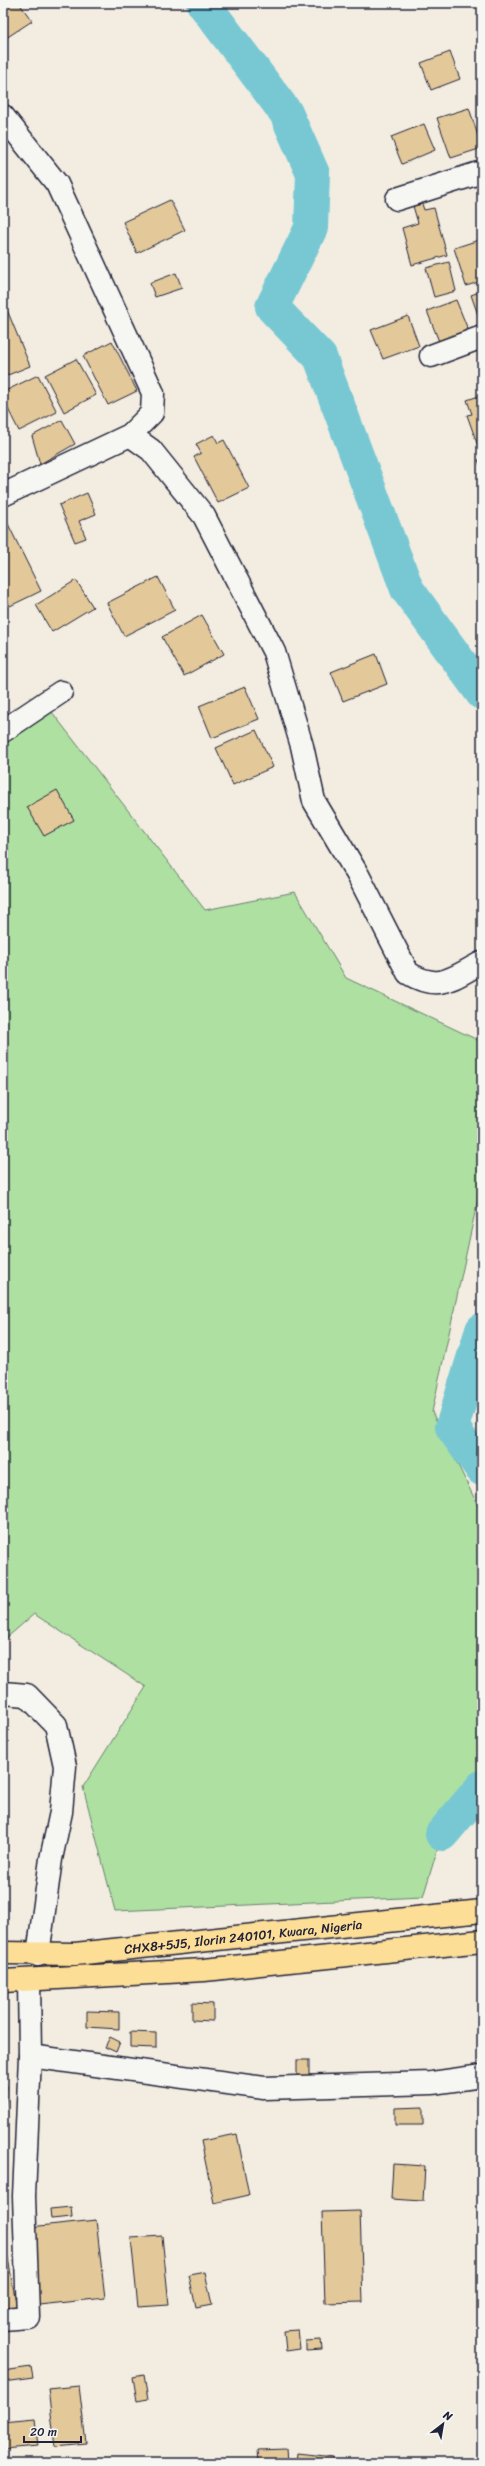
<svg xmlns="http://www.w3.org/2000/svg" width="485" height="2466" font-family="Sriracha,sans-serif">
	<style>
		.green { fill: #aee0a1; stroke: #68816e }
		.lines { fill: none; stroke-linecap: round; stroke-linejoin: round }
		.river { stroke: #78c8d4; stroke-width: 34 }
		.building { fill: #e3c999; stroke: #22223b }
		.minor-casing { stroke: #22223b; stroke-width: 25 }
		.major-casing { stroke: #22223b; stroke-width: 25 }
		.minor { stroke: #f6f6f2; stroke-width: 22 }
		.major { stroke: #fdde96; stroke-width: 22 }
		.labels { text-anchor: middle; dominant-baseline: central; stroke-width: 3; stroke-linejoin: round; paint-order: stroke }
		.street-label { font-size: 13px; fill: #22223b; stroke: #f6f6f2 }
	</style>
	<rect width="100%" height="100%" fill="#f2ede0"/>
	<filter id="ink" filterUnits="userSpaceOnUse"><feTurbulence type="fractalNoise" baseFrequency=".025" numOctaves="2"/><feDisplacementMap in="SourceGraphic" scale="8" xChannelSelector="R" yChannelSelector="G"/><feConvolveMatrix kernelMatrix="1 2 1 2 8 2 1 2 1" color-interpolation-filters="sRGB"/></filter>
	<g filter="url(#ink)">
		<!-- green -->
		<path class="green" d="M45,703L205,910L295,892L346,978L482,1042V1180L432,1412L482,1514V1778L442,1834L423,1897L115,1911L83,1787L146,1687L34,1614L3,1641V736Z"/>
		<g class="lines">
			<!-- river -->
			<g class="river">
				<path d="M203,3L286,113L313,174L311,228L272,307L320,357L407,589L482,693"/>
				<path d="M482,1330L452,1427L482,1469"/>
				<path d="M442,1834L482,1787"/>
			</g>
		</g>
		<!-- building -->
		<g class="building">
			<path d="M6,3H19L32,21L3,40V5Z"/>
			<path d="M450,52L460,79L431,90L421,63Z"/>
			<path d="M469,108L482,148L451,158L437,118Z"/>
			<path d="M424,124L435,150L402,164L391,137Z"/>
			<path d="M170,200L185,230L137,253L123,222Z"/>
			<path d="M422,204L424,210L434,208L447,255L412,265L402,228L418,223L413,206Z"/>
			<path d="M482,239V281L466,286L454,248Z"/>
			<path d="M449,262L456,291L434,297L426,268Z"/>
			<path d="M176,273L182,288L155,297L150,283Z"/>
			<path d="M482,291V326L471,295Z"/>
			<path d="M3,300L30,366L3,377Z"/>
			<path d="M456,300L469,332L440,344L427,311Z"/>
			<path d="M408,316L419,346L383,359L371,330Z"/>
			<path d="M112,341L137,391L108,405L83,356Z"/>
			<path d="M76,359L96,395L64,412L45,375Z"/>
			<path d="M38,375L57,412L19,431L3,399V392Z"/>
			<path d="M482,395V445L478,446L467,415L472,414L467,400Z"/>
			<path d="M62,420L75,444L40,464L32,436Z"/>
			<path d="M214,435L218,443L224,440L249,488L218,503L194,457L201,453L196,444Z"/>
			<path d="M482,458V470L478,460Z"/>
			<path d="M87,493L96,514L79,521L86,538L75,542L59,505Z"/>
			<path d="M6,520L41,591L10,606L3,592V521Z"/>
			<path d="M158,577L175,610L124,636L107,603Z"/>
			<path d="M76,580L93,607L52,632L36,605Z"/>
			<path d="M202,615L224,654L184,676L162,637Z"/>
			<path d="M376,654L387,684L343,701L331,672Z"/>
			<path d="M245,687L259,719L212,738L199,706Z"/>
			<path d="M256,730L273,767L233,785L216,748Z"/>
			<path d="M57,790L74,820L44,836L27,807Z"/>
			<path d="M192,2003L213,2004V2021L192,2020Z"/>
			<path d="M87,2011L119,2012V2029L87,2027Z"/>
			<path d="M130,2032L156,2033V2048L130,2047Z"/>
			<path d="M110,2037L120,2042L116,2052L105,2047Z"/>
			<rect x="297" y="2060" width="12" height="16"/>
			<path d="M3,2085L7,2086L4,2121H3Z"/>
			<path d="M423,2107V2125H395V2108Z"/>
			<path d="M237,2134L249,2195L214,2203L201,2141Z"/>
			<path d="M3,2154L6,2176H3Z"/>
			<path d="M393,2164L425,2166L423,2201L391,2199Z"/>
			<path d="M71,2207L72,2217L51,2219L50,2209Z"/>
			<path d="M360,2211L363,2302L325,2303L322,2212Z"/>
			<path d="M96,2220L105,2298L39,2305L30,2227Z"/>
			<path d="M3,2231L17,2308L3,2310Z"/>
			<path d="M162,2236L169,2305L138,2307L131,2238Z"/>
			<path d="M205,2272L212,2305L196,2308L189,2275Z"/>
			<path d="M298,2330L300,2349L286,2351L284,2331Z"/>
			<path d="M321,2340L322,2350L306,2351V2341Z"/>
			<path d="M31,2367L33,2378L3,2382V2371Z"/>
			<path d="M144,2375L148,2399L137,2401L133,2377Z"/>
			<path d="M79,2386L86,2443L55,2446L48,2389Z"/>
			<path d="M35,2420L38,2446L3,2449V2423Z"/>
			<path d="M286,2449L287,2463H258L257,2450Z"/>
			<path d="M297,2453L333,2457V2463H296Z"/>
		</g>
		<g class="lines">
			<!-- minor casing -->
			<g class="minor-casing">
				<g id="minor">
					<path d="M3,116L57,184L153,393L152,413L130,435L3,495"/>
					<path d="M397,199L482,172"/>
					<path d="M431,356L482,337"/>
					<path d="M130,435L151,450L204,516L274,652L302,746L314,801L358,875L408,973C439,992 452,978 481,963"/>
					<path d="M3,731L61,692"/>
					<path d="M3,1693L27,1695L56,1725L65,1766L61,1812L51,1859L38,1955"/>
					<path d="M29,1980L30,2056L264,2088L432,2083L482,2076"/>
					<path d="M3,2319L28,2317L24,2196L30,2056"/>
				</g>
			</g>
			<!-- major casing -->
			<g class="major-casing">
				<g id="major">
					<path id="s1" d="M3,1953L75,1954L482,1911"/>
					<path d="M3,1981L204,1970L482,1941"/>
				</g>
			</g>
			<!-- minor -->
			<use href="#minor" class="minor"/>
			<!-- major -->
			<use href="#major" class="major"/>
		</g>
	</g>
	<g class="labels">
		<!-- street labels -->
		<g class="street-label">
			<text stroke="none"><textPath href="#s1" startOffset="241">CHX8+5J5, Ilorin 240101, Kwara, Nigeria</textPath></text>
		</g>
	</g>
	<!-- margin -->
	<rect width="485" height="2466" fill="none" stroke="#f6f6f2" stroke-width="16"/>
	<rect x="8" y="8" width="469" height="2450" fill="none" stroke="#22223b" stroke-width="1.5" filter="url(#ink)"/>
	<!-- north arrow -->
	<g transform="translate(443 2424) rotate(31)" stroke="#f6f6f2" stroke-width="3" paint-order="stroke">
	<path d="M0-3L7 15L0 10L-7 15Z" fill="#22223b"/>
	<text y="-6" font-size="11" font-weight="bold" text-anchor="middle" fill="#22223b">N</text>
	</g>
	<!-- scale -->
	<path d="M24 2436v6h57v-6" fill="none" stroke="#22223b" stroke-width="2"/>
	<text x="30" y="2436" font-size="12" fill="#22223b" stroke="#f6f6f2" stroke-width="3" paint-order="stroke">20 m</text>
</svg>
